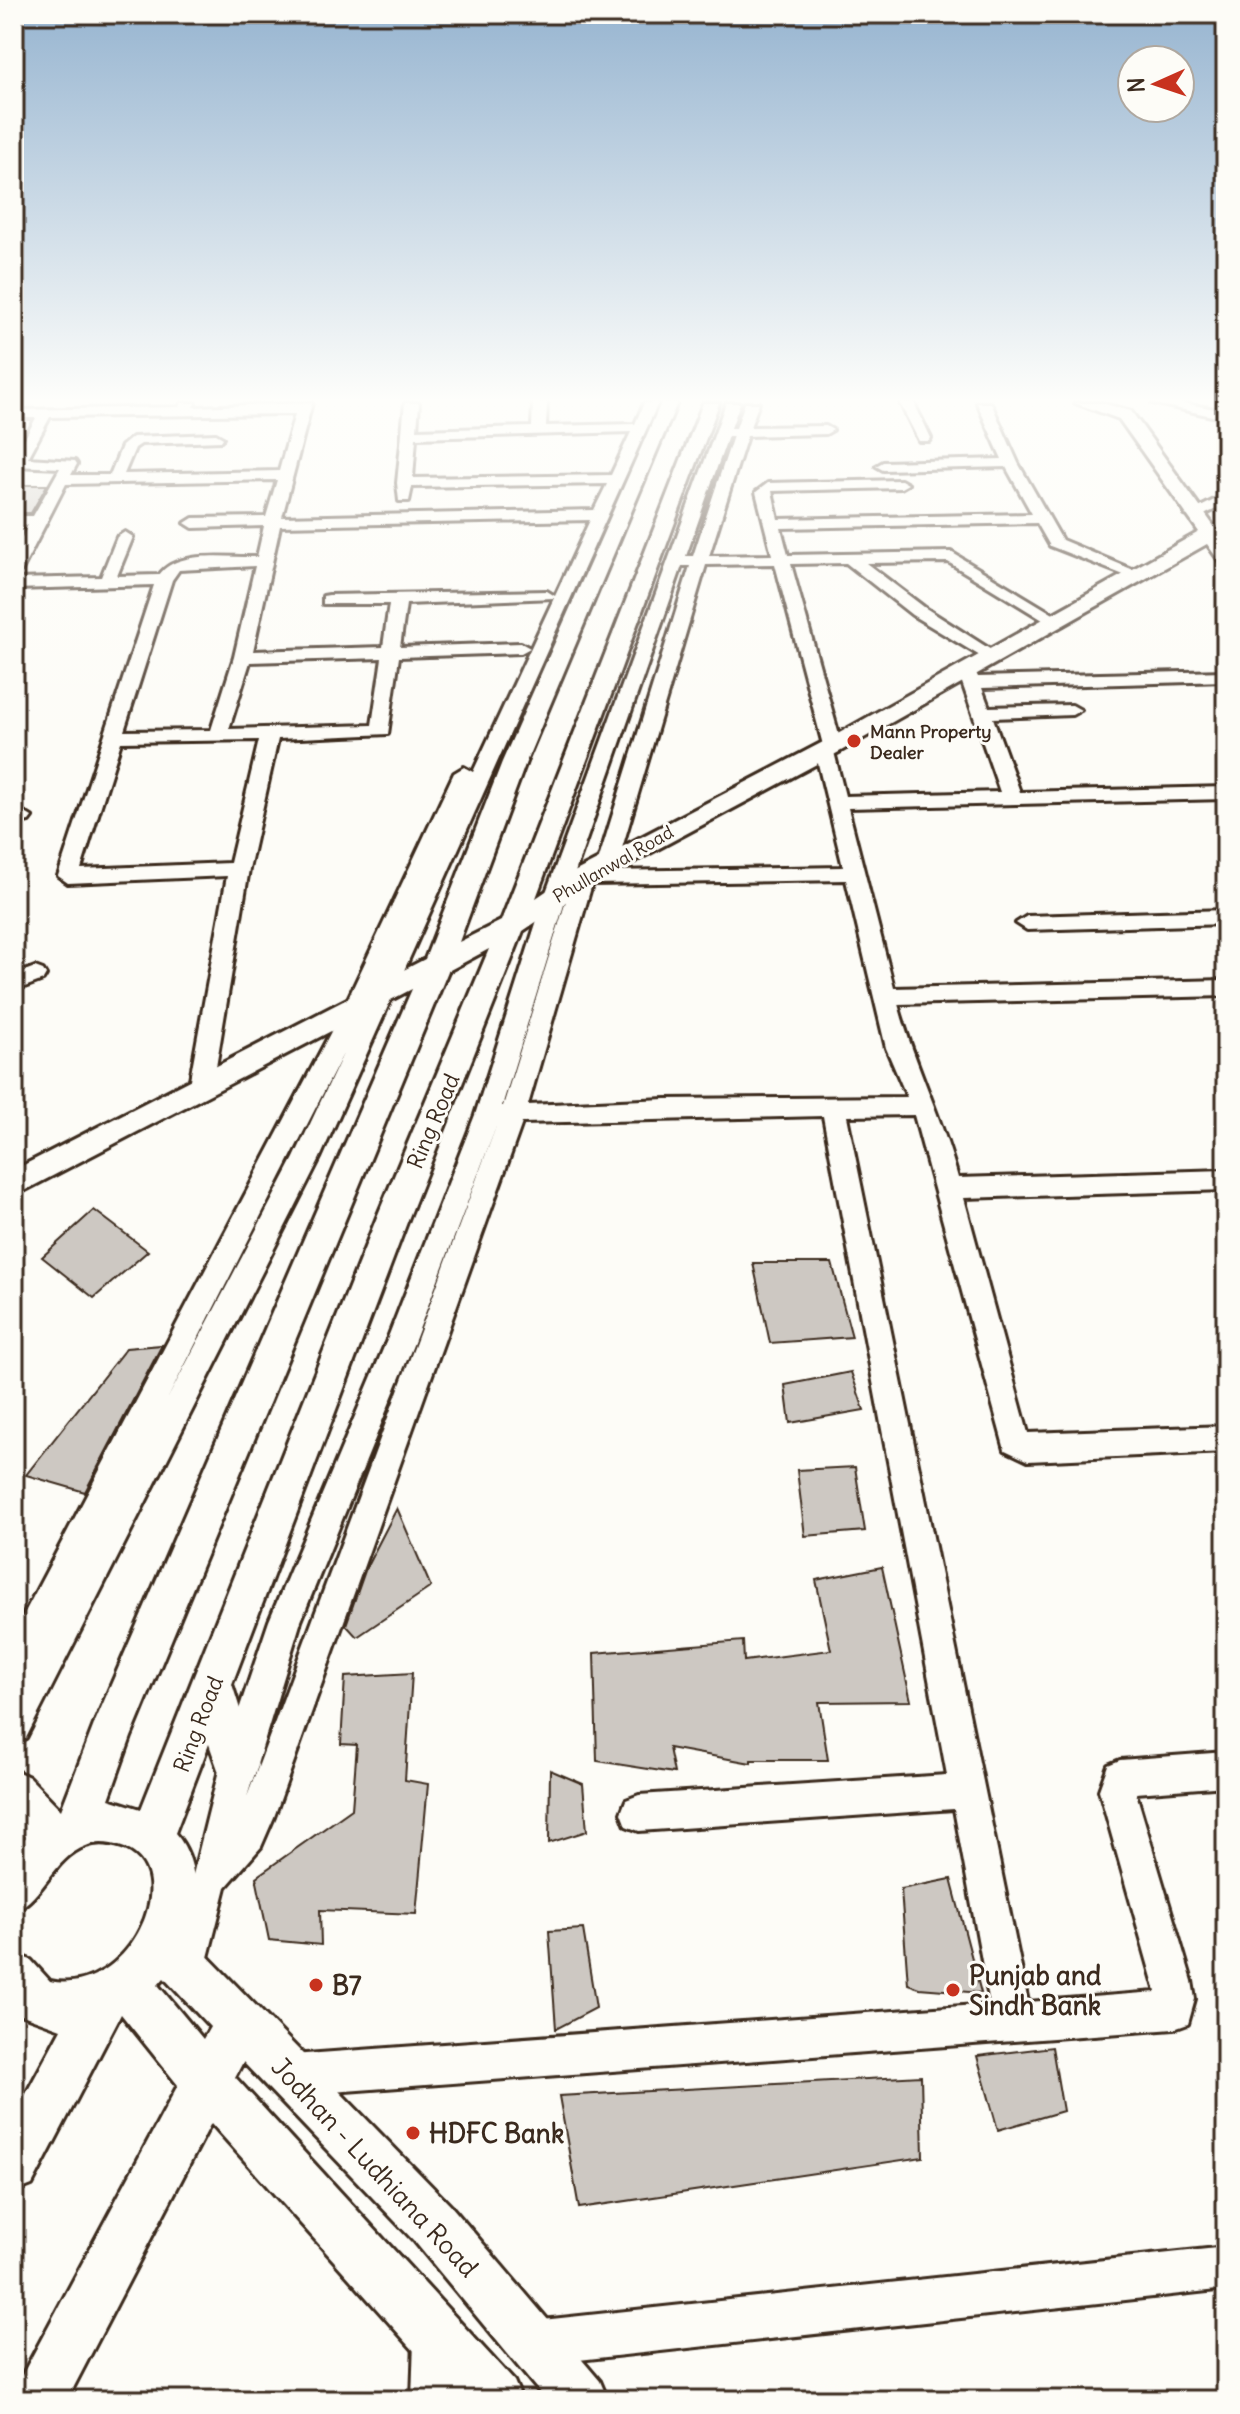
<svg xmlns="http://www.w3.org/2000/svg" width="1240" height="2414" font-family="Delius,sans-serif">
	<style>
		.building { fill: #cdc8c2; stroke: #3b2a1e; stroke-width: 2 }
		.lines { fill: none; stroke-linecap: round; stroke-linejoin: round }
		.minor-casing { stroke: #3b2a1e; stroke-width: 6 }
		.tertiary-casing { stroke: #3b2a1e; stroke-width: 6 }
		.minor { fill: #fdfcf7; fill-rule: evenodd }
		.tertiary { fill: #fdfcf7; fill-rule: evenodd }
		.poi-dot { fill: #c8321e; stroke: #fdfcf7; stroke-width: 3 }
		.labels { text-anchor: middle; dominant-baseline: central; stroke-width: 6; stroke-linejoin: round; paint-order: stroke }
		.far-poi-label { font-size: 18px; font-weight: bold; fill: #3b2a1e; stroke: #fdfcf7; text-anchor: start }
		.far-street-label { font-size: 18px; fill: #3b2a1e; stroke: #fdfcf7 }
		.street-label { font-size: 22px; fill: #3b2a1e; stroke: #fdfcf7 }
		.near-poi-label { font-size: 26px; font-weight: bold; fill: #3b2a1e; stroke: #fdfcf7; text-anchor: start }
		.near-street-label { font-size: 26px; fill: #3b2a1e; stroke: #fdfcf7 }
	</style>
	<rect width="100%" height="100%" fill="#fdfcf7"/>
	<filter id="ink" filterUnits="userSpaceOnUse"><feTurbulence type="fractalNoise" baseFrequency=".0125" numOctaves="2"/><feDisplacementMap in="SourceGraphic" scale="16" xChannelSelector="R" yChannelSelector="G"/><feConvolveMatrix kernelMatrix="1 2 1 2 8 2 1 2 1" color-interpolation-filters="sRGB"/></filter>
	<g filter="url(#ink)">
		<!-- building -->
		<g class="building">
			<path d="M14,485H47L31,513H14Z"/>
			<path d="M94,1210L148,1251L94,1298L42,1257Z"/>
			<path d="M753,1263H832L852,1337L770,1343Z"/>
			<path d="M162,1345L85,1492L26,1475L126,1348Z"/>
			<path d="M851,1372L864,1410L790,1423L785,1385Z"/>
			<path d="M855,1467L865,1531L805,1536L797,1470Z"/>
			<path d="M397,1508L431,1587L357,1637L346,1625L366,1568Z"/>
			<path d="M882,1567L911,1701L819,1702L828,1760H751V1763L669,1748L674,1773L597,1761L594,1653L743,1641L744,1661L831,1650L816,1580Z"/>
			<path d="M412,1673L405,1780L428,1784L416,1914L320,1910L321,1945L269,1940L256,1877L352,1809L357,1745L341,1744L345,1677Z"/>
			<path d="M550,1770L583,1784L587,1831L549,1843Z"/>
			<path d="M951,1879L981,1993L919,1988L908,1984L901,1889Z"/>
			<path d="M583,1929L596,2008L556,2029L549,1931Z"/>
			<path d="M1052,2047L1063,2111L998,2130L977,2056Z"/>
			<path d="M921,2076L923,2157L579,2208L559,2096Z"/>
		</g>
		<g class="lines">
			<!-- minor casing -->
			<g class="minor-casing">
				<g id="minor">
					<path d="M181,403H195L193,407L312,403L282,517L594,510L607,484L412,487L409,501H399L397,483L405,403H419L417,430L532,427L533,403H547L546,426L635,424L644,403H658L320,1158L26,1738L14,1743V1691L19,1681L14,1684V1633L345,1005L454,773L464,767L473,772L554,598L406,604L400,647L521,643L530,648L521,653L399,657L388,734L278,739L249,869L213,1085L210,1091H192L189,1085L227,876L68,883L58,876L154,585L14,589V579L101,577L117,537L125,532L133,537L117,576L159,575C178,549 227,558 257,557L264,526L193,528L185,523L193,518L266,517L277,480L66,484L22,570L14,575V553L28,525L14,526V516H33L60,468L14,466V458L36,418H14V410L179,407ZM295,414L279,471L124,474L135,448L141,444L221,441L223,438L216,434L133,437L122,446L110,475H71L77,464L75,461L28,458L50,417ZM631,432L611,475L413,478L416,438ZM590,520L555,596L547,591L329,595L323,596V604H389L383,647L253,651L280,526ZM255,566L234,657L211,730L124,731L172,580L179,570ZM382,658L372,725L229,729L250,662ZM259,740L230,863L81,869L121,742ZM343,1054L294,1158L167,1400Z"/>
					<path d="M726,403H740L731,428H736L745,403H759L750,427L826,426L833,430L826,434L747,436L709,556L772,555L756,492L768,483L901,480L908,484L901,488L772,491L778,519L1032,514L1006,467L883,470L876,466L883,462L1002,459L977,403H991L1018,463L1062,540L1148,576L1134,579L1050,546L1037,523L781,528L788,555L951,552L1065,621L1063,625H1051L948,562L866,563L924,607L996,653L999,657L990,662L912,615L846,563L791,564L842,746L834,752L845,796L1000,792L958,671L961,667H973L978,677L1226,671V681L982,688L989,707L1072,705L1081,710L1072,715L993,718L1020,792L1226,787V799L848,808L894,988L1226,980V996L898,1004C914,1064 942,1117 958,1178L1226,1170V1190L964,1198L1028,1433L1226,1426V1452L1028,1461L1005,1450L914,1115L847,1116L1028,2002L1156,1992L1099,1790L1108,1765L1120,1760L1226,1752V1786L1136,1793L1192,1981L1195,1999L1188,2024L1174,2029L292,2095L278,2089L272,2075L278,2061L292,2055L990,2004L954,1809L639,1831L626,1826L621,1813L626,1800L639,1795L947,1775L823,1116L522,1123L274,1817L261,1847L226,1887L202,1981L189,1987L176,1981L170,1968L220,1766L269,1621L387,1340L475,1115L545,895ZM728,436H733L693,556H686ZM775,564L823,745L815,751L843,867L609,871L617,865L706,565ZM682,566H690L597,865L605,871H583L573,878ZM573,878L503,1106H502L567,895ZM846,880L886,1048L907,1097L666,1099L528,1105L592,884ZM497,1124L247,1797L301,1621L415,1340Z"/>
					<path d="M900,403H914L931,438L929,441H919Z"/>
					<path d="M1152,403H1182L1226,411V419Z"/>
					<path d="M1226,494V504L1198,518L1185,515Z"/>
					<path d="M22,811L32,817L29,821L14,824V812Z"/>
					<path d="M1226,910V924L1027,930L1016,923L1027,916Z"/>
					<path d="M35,967L43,970L46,975L43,980L14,991V975Z"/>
					<path d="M1226,2247V2289L533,2365L518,2358L511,2343L518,2328L533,2321Z"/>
					<path d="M436,2318L451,2325L458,2340L456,2400H412L414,2340L421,2325Z"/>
				</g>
			</g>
			<!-- tertiary casing -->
			<g class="tertiary-casing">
				<path id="tertiary" d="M661,403H677L526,762L459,942L501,921L703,403H719L536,898L574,872L825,741L1199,532L1119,419L1075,403H1102L1131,411L1226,543V563L1219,561L1207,544L841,751L592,884L523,931L409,1217L232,1684L258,1766L252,1781L237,1787L222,1781L209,1744L175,1833C199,1860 199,1903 186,1934L451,2206L600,2381L608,2400H546L415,2242L243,2062L235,2077L514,2381L522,2400H458L211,2123L67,2400H14L19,2381L178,2085L121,2014L32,2185L14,2192V2116L61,2029L14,2012V1954L31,1960L50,1981C129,1998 188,1869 122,1847C110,1843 98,1841 86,1846C53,1858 44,1898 14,1911V1850L26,1837L14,1824V1770L29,1777L61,1810L95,1722L412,989L14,1196V1170L425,959L502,762ZM489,949L377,1217L141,1809L109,1799L131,1737L448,971ZM164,1978L210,2027L203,2039L158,1985Z"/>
			</g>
			<!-- minor -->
			<use href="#minor" class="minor"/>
			<!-- tertiary -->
			<use href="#tertiary" class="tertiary"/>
		</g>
	</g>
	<!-- sky -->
	<linearGradient id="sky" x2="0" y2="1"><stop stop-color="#96b4d0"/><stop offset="0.54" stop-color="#fefefb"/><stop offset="1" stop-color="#fefefb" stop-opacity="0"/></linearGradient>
	<rect width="1240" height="741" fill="url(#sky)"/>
	<!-- markers -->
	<g class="poi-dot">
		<circle cx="854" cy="741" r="8"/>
		<circle cx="316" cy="1985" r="8"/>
		<circle cx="953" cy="1990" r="8"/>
		<circle cx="413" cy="2133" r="8"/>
	</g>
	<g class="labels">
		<!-- far-poi labels -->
		<g class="far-poi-label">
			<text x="870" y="731">Mann Property<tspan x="870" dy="21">Dealer</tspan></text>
		</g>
		<!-- far-street labels -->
		<g class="far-street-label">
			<text transform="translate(613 864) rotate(-30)">Phullanwal Road</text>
		</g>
		<!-- street labels -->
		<g class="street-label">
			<text transform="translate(433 1121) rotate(-67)">Ring Road</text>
			<text transform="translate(198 1724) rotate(-69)">Ring Road</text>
		</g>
		<!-- near-poi labels -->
		<g class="near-poi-label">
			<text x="969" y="1975">Punjab and<tspan x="969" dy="30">Sindh Bank</tspan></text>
			<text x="332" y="1985">B7</text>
			<text x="429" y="2133">HDFC Bank</text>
		</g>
		<!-- near-street labels -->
		<g class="near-street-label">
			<text transform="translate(375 2167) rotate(47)">Jodhan - Ludhiana Road</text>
		</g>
	</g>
	<!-- margin -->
	<rect width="1240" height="2414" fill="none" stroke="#fdfcf7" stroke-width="48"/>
	<rect x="24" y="24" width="1192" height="2366" fill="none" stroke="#3b2a1e" stroke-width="3" filter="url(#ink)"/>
	<!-- north arrow -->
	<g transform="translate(1156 84) rotate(267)"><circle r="38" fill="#fdfcf7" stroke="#afa8a0" stroke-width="2"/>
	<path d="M0-6L14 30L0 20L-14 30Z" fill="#c8321e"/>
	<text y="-12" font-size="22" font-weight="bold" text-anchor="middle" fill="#3b2a1e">N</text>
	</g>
</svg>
